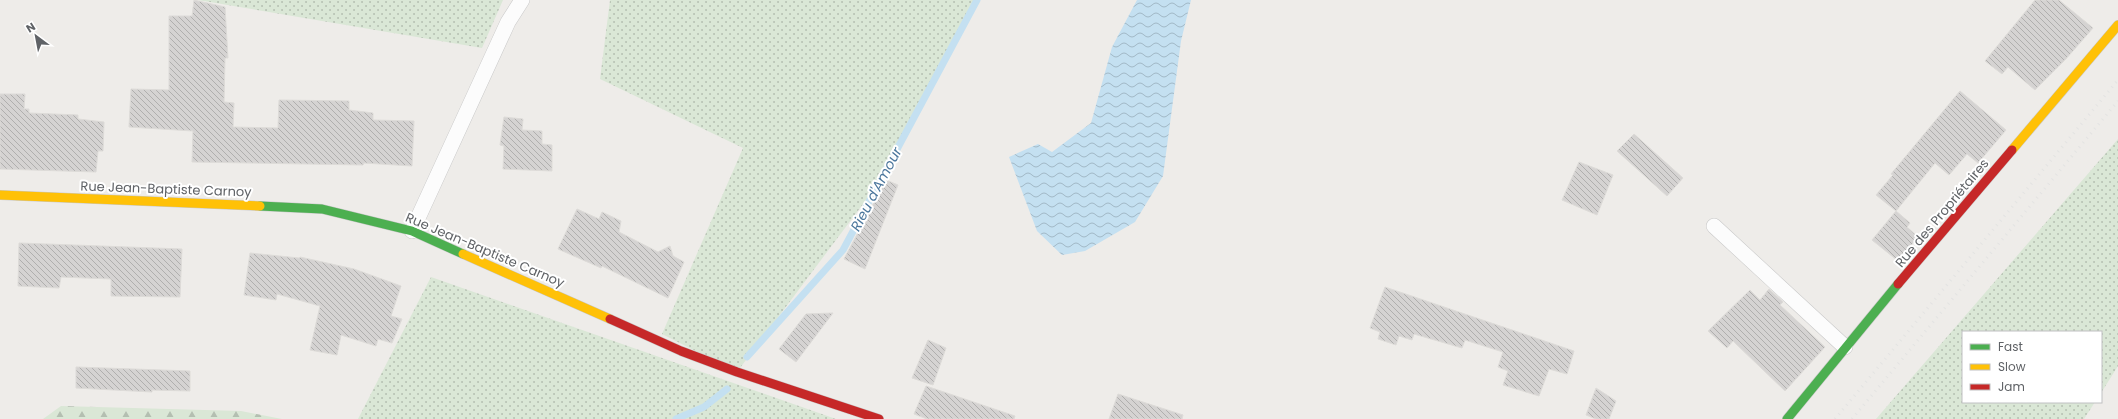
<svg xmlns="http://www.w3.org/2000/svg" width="2118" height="419" font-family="Poppins,sans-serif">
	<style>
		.grass { fill: url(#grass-dots) }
		.forest { fill: url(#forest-firs) }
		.water { fill: url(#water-waves) }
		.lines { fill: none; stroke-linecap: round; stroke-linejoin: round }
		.stream { stroke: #c4e0f1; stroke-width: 7 }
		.building { fill: url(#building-back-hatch); stroke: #dddbd8 }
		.lane-casing { stroke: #c8c8c8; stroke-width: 16 }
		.fast-casing { stroke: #c8c8c8; stroke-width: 10 }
		.slow-casing { stroke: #c8c8c8; stroke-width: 10 }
		.jam-casing { stroke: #c8c8c8; stroke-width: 10 }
		.lane { stroke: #fcfcfc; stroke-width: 15 }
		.fast { stroke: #4caf50; stroke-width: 9 }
		.slow { stroke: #ffc107; stroke-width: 9 }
		.jam { stroke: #c62828; stroke-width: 9 }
		.rail { stroke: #e3e3e2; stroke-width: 3; stroke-dasharray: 1 5; stroke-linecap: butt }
		.labels { text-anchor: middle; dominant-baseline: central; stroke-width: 4; stroke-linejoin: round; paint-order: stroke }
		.street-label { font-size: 13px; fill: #5f6266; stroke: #fff }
		.water-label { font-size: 14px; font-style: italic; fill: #4c779d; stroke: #fff }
	</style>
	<defs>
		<pattern id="grass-dots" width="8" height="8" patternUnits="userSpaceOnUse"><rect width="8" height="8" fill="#dae7d6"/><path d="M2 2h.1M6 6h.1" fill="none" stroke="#b4bfb1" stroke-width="1.8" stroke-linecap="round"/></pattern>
		<pattern id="forest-firs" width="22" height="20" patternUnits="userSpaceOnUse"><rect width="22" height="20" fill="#dae7d6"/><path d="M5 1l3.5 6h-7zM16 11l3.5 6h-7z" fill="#b4bfb1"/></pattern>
		<pattern id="water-waves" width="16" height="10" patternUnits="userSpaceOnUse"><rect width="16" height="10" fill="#c4e0f1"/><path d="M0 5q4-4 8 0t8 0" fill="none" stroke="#a2b9c7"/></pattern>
		<pattern id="building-back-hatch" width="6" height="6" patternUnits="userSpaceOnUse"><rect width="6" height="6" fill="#d5d3d2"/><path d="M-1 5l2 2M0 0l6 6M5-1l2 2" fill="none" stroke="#b0afae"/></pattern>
	</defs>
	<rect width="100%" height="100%" fill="#eeece9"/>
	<!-- grass -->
	<g class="grass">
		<path d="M198,0H503L482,48Z"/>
		<path d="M610,0H977L878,184L737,372L662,334L743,148L600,79Z"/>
		<path d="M2118,139V366L2101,393V332H1963V402H2095L2084,419H1876Z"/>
		<path d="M431,277L836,419H358Z"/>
	</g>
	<!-- forest -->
	<path class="forest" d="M61,406L241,411L282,419H43Z"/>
	<!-- water -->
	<path class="water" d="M1137,0H1191L1181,41L1163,176L1135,222L1085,251L1062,255L1037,231L1009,157L1038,144L1052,152L1091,123L1112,47Z"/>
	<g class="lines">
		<!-- stream -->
		<g class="stream">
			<path d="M747,357L843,250L977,0"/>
			<path d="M676,419L704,407L727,389"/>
		</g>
	</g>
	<!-- building -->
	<g class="building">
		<path d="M194,0L225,7L228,58H225L224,102L234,103L233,127L278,128L279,100L349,101V110L373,113V120L414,121L412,166L364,163L363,165L192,162L193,131L129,127L131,89L169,90V16H192Z"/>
		<path d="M2035,0H2059L2093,28L2065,60L2035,90L2008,67L2002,74L1985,61Z"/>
		<path d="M1960,91L2006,130L1978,163L1967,154L1949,175L1935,163L1896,211L1876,195L1893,175L1891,174Z"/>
		<path d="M0,94H25L24,109H29V113L78,115V119L104,122L103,151H98L96,172L0,169Z"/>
		<path d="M504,117L523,119L522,130L542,131V144L552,145V171L503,169L504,146L500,145Z"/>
		<path d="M1634,134L1683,178L1667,196L1617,151Z"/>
		<path d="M1579,162L1613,175L1597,215L1562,200Z"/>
		<path d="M886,180L898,185L865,269L844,259Z"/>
		<path d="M577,209L599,219L602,212L621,221L619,232L658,252L670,246L673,256L684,262L668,298L602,266L601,268L558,249Z"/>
		<path d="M1896,211L1910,223L1907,227L1918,237L1898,261L1872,240Z"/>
		<path d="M19,243L182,249L180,297L111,296V279L61,277L59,288L18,286Z"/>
		<path d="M250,253L299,258L300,257L354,269L401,286L391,316L402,319L392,343L378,339L376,346L341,335L337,355L310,350L320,306L277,294L276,300L244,295Z"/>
		<path d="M1385,287L1574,351L1567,374L1549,369L1539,396L1503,385L1508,371L1498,367L1503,352L1465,340L1462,348L1414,334L1412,340L1399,336L1396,345L1378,339L1380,332L1370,328Z"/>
		<path d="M1769,289L1783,302L1780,305L1825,347L1785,391L1733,341L1727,348L1708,331L1750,290L1760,300Z"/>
		<path d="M833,313L796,362L779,349L806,314Z"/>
		<path d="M928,340L946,348L933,385L912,378Z"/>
		<path d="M76,367L190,371V391L152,390V392L76,388Z"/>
		<path d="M926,386L1015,416L1014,419H927L914,414Z"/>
		<path d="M1596,388L1616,401L1609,419H1596L1586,415Z"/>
		<path d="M1118,394L1183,415L1182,419H1109Z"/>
	</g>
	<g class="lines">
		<!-- lane casing -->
		<g class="lane-casing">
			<g id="lane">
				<path d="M1714,226L1845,347"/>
				<path d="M412,231L508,22L522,0"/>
			</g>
		</g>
		<!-- fast casing -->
		<g class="fast-casing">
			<g id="fast">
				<path d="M260,206L322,209L412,231L463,254"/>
				<path d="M1787,419L1898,284"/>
			</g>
		</g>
		<!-- slow casing -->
		<g class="slow-casing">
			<g id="slow">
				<path d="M2012,150L2118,25"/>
				<path d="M0,195L260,206"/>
				<path d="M463,254L610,319"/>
			</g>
		</g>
		<!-- jam casing -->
		<g class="jam-casing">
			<g id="jam">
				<path d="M1898,284L2012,150"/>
				<path d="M610,319L681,351L737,372L879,419"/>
			</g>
		</g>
		<!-- lane -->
		<use href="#lane" class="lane"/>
		<!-- fast -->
		<use href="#fast" class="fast"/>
		<!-- slow -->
		<use href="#slow" class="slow"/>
		<!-- jam -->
		<use href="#jam" class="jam"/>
		<!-- rail -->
		<g class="rail">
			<path d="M1835,419L2118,80"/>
			<path d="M1852,419L2118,101"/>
		</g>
	</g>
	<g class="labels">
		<!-- street labels -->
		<g class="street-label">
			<text transform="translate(166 189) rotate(2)">Rue Jean-Baptiste Carnoy</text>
			<text transform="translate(1942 213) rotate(-50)">Rue des Propriétaires</text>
			<text transform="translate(485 250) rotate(23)">Rue Jean-Baptiste Carnoy</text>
		</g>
		<!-- water labels -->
		<g class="water-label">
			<text transform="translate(876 189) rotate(-62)">Rieu d'Amour</text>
		</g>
	</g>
	<!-- legend -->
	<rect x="1962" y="331" width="140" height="72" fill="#ffffff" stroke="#bfc0c2"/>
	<rect x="1970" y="344" width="20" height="6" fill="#4caf50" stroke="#bfc0c2"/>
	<text x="1998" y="351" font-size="12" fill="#5f6266">Fast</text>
	<rect x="1970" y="364" width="20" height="6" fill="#ffc107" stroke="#bfc0c2"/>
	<text x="1998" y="371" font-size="12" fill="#5f6266">Slow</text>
	<rect x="1970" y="384" width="20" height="6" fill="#c62828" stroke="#bfc0c2"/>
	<text x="1998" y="391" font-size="12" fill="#5f6266">Jam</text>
	<!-- north arrow -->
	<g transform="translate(36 36) rotate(328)" stroke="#ffffff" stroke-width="3" paint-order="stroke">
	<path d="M0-3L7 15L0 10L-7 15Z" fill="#5f6266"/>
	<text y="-6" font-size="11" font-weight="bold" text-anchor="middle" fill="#5f6266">N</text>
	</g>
</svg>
